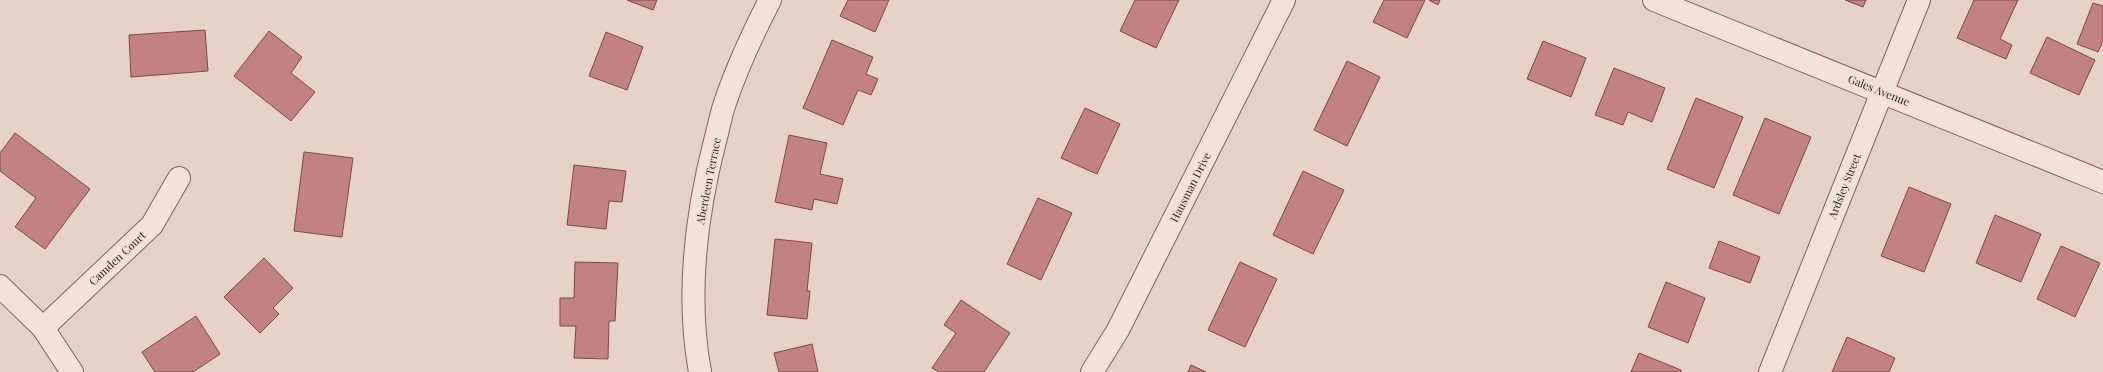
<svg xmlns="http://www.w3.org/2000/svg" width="2103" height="372" font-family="'Playfair Display',serif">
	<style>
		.building { fill: #c1837f; stroke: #7d4846 }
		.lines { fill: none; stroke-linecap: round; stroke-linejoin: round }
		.minor-casing { stroke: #81635d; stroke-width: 24 }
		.minor { stroke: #f4e1d7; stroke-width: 22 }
		.labels { text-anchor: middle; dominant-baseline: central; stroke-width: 3; stroke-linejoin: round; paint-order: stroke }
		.street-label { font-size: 11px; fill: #33221f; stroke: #f0ded3 }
	</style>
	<rect width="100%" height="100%" fill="#e8d1c5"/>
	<!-- building -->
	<g class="building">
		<path d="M627,0H657L653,10Z"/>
		<path d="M848,0H889L875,32L840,16Z"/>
		<path d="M1135,0H1179L1156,48L1120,31Z"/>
		<path d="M1384,0H1425L1407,38L1373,22Z"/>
		<path d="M1429,0H1440L1438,5Z"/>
		<path d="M1845,0H1866L1863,7Z"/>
		<path d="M1974,0H2018L2000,39L2012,45L2006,59L1957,38Z"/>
		<path d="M2093,3L2103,6V41L2098,52L2077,44Z"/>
		<path d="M205,30L208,71L131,77L129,35Z"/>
		<path d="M269,31L302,57L291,73L315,92L291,121L234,76Z"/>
		<path d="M606,32L643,47L627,90L589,76Z"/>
		<path d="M2047,37L2095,60L2079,95L2030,73Z"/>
		<path d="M832,40L873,57L866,74L878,79L871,95L858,90L843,125L803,108Z"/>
		<path d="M1543,41L1586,58L1571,97L1527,79Z"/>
		<path d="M1347,61L1380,77L1347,146L1314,130Z"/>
		<path d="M1614,68L1665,88L1652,122L1628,112L1623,125L1595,115Z"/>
		<path d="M1696,98L1743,117L1714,188L1667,169Z"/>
		<path d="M1085,108L1120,124L1097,174L1061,158Z"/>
		<path d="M1765,118L1811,137L1779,214L1733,195Z"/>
		<path d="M15,133L90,189L45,249L15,227L36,198L0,171V153Z"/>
		<path d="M789,135L827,143L820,174L843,179L837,204L814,199L812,210L775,202Z"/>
		<path d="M304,152L353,158L342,237L294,231Z"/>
		<path d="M574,165L626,171L622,202L609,201L606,229L567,225Z"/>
		<path d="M1303,171L1344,190L1313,254L1273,235Z"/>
		<path d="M1909,187L1951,204L1924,272L1881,256Z"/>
		<path d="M1038,198L1072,213L1041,280L1007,264Z"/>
		<path d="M1995,215L2041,234L2021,282L1976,263Z"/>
		<path d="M775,239L812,243L807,291H810L807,319L767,315Z"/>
		<path d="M1719,241L1760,257L1750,283L1709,268Z"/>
		<path d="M2061,246L2100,263L2075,317L2037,299Z"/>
		<path d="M264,258L293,288L273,308L279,314L260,333L224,297Z"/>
		<path d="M575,262L618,263L615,321H609L608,359L574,358L576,326H560V298H574Z"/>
		<path d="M1240,262L1277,279L1245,347L1208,330Z"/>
		<path d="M1666,282L1705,298L1688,343L1648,327Z"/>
		<path d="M961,300L1010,333L984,372H939L932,368L956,333L944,325Z"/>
		<path d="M196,316L220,354L193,372H155L142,352Z"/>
		<path d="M1847,337L1895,358L1889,372H1832Z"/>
		<path d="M812,344L818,372H779L774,353Z"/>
		<path d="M1639,353L1681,370V372H1631Z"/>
		<path d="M1191,365L1206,372H1188Z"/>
	</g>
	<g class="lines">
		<!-- minor casing -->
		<g class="minor-casing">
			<g id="minor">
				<path d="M1654,0L2103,182"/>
				<path d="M0,286L43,328L72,372"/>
				<path d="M43,328L152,225L179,178"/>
				<path d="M700,372C686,296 696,215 715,141C719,127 721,113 726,100C738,65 753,33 770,0"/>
				<path d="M1092,372L1118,330L1284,0"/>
				<path d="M1770,372L1919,0"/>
			</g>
		</g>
		<!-- minor -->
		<use href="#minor" class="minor"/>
	</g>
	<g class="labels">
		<!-- street labels -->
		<g class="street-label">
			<text transform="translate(1879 90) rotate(22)">Gales Avenue</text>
			<text transform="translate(708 181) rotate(-79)">Aberdeen Terrace</text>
			<text transform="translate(1844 186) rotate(-68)">Ardsley Street</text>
			<text transform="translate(1190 187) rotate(-63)">Hausman Drive</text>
			<text transform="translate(117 258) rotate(-43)">Camden Court</text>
		</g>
	</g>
</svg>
